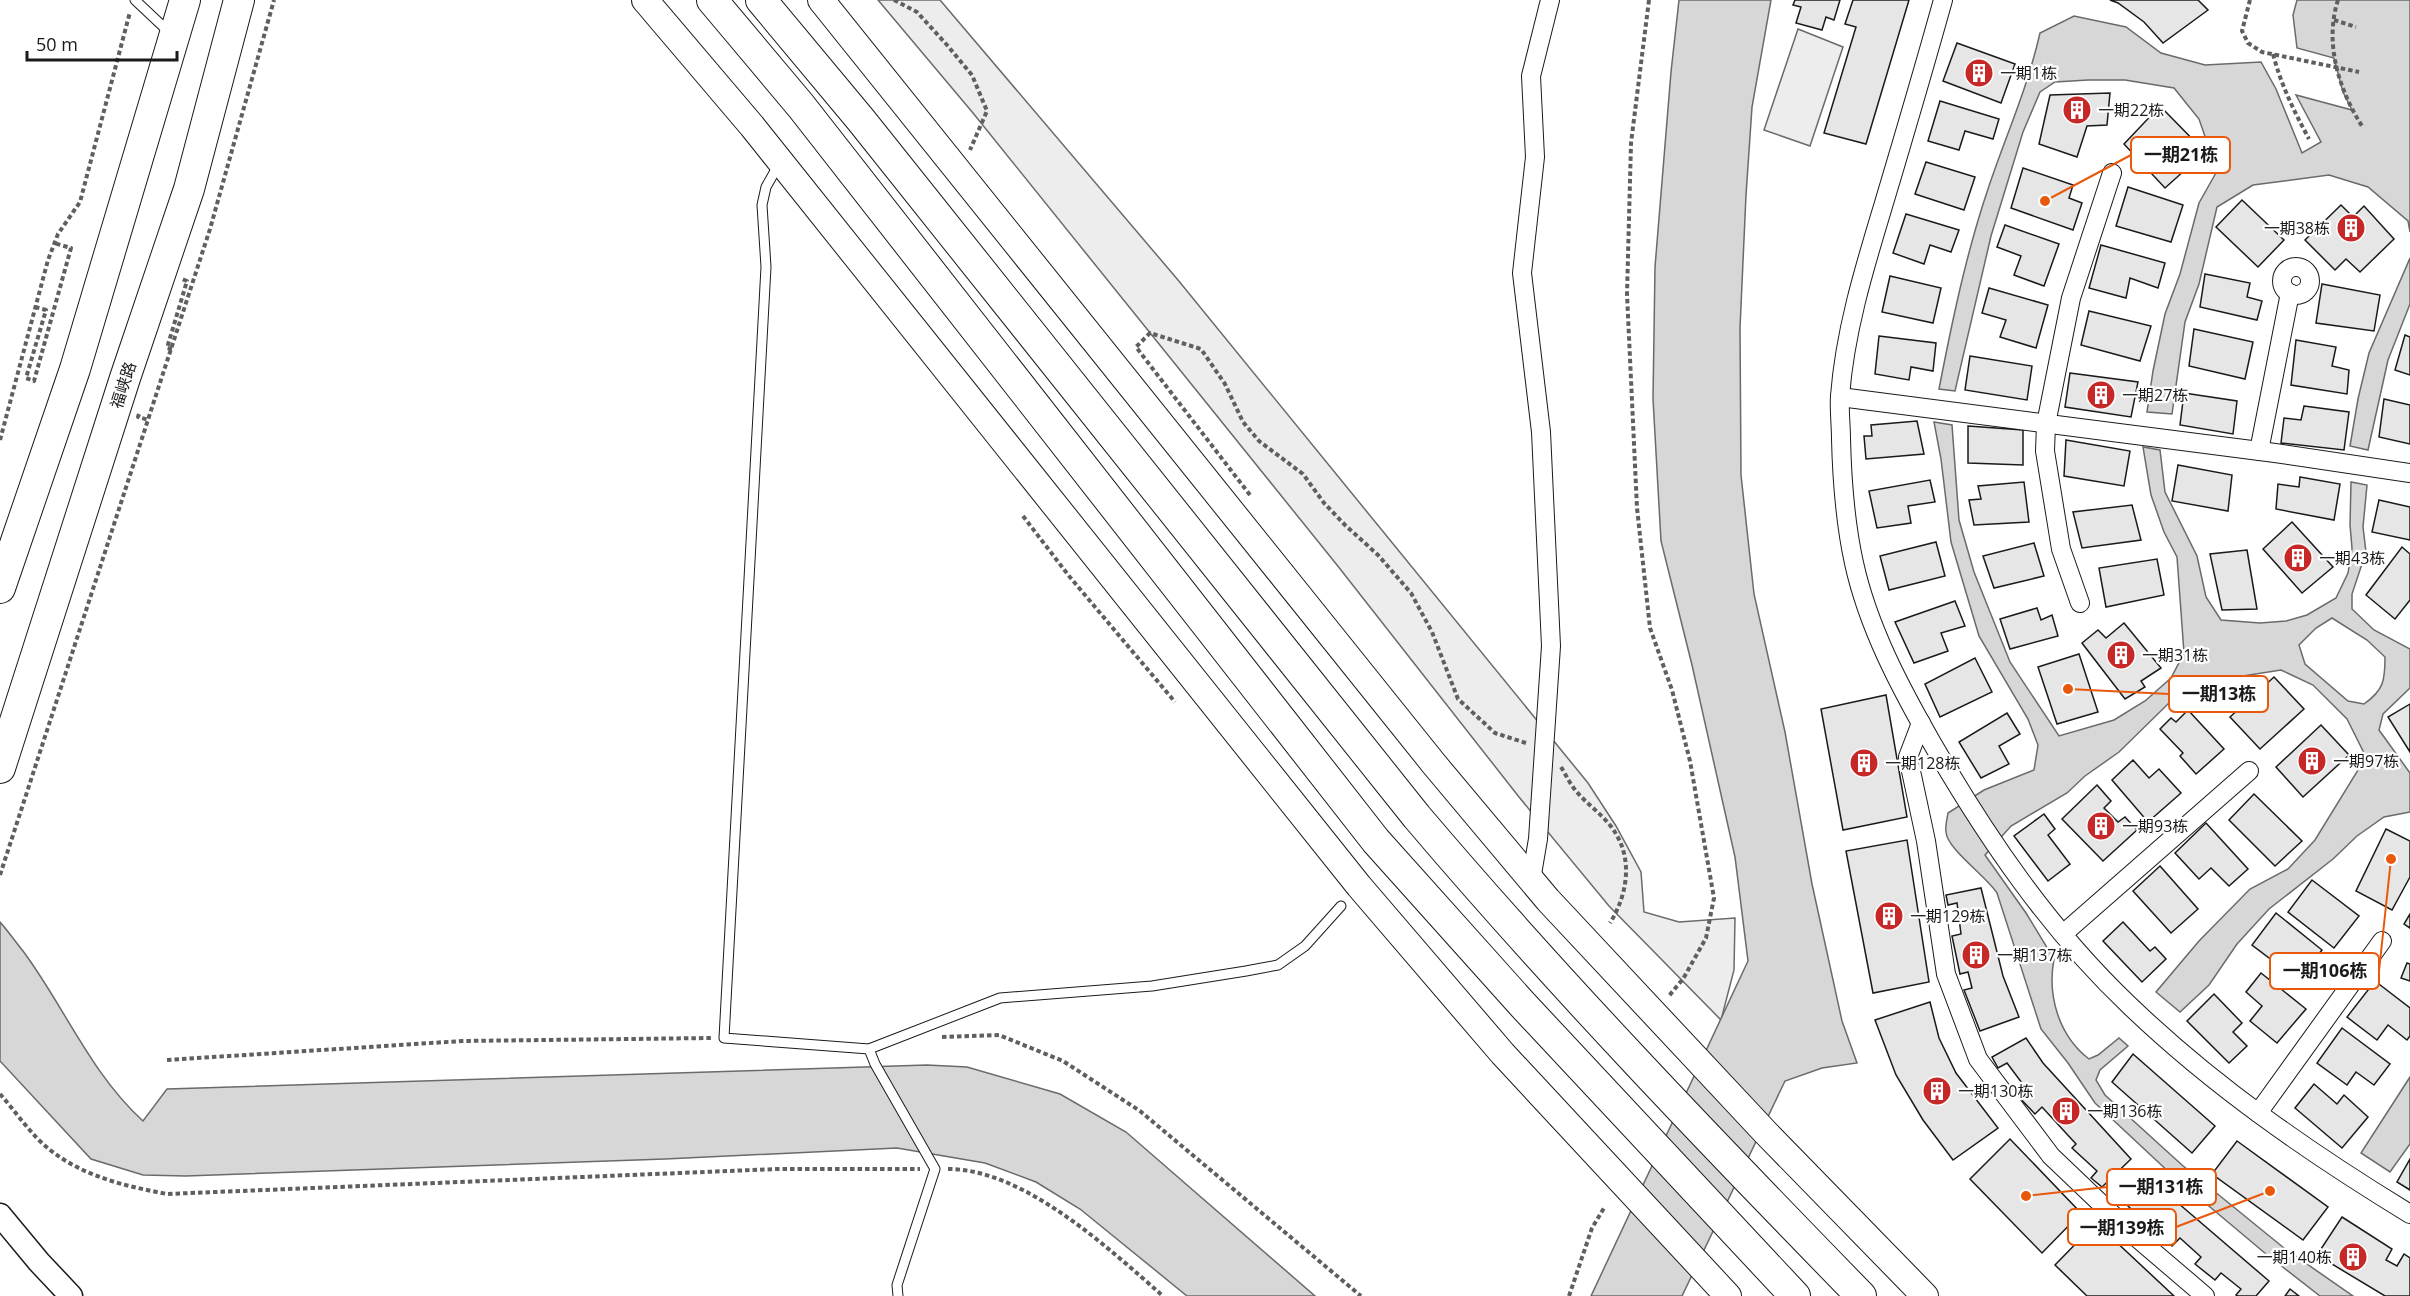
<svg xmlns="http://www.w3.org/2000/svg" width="2410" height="1296" font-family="'Open Sans','Noto Sans SC',sans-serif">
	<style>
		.built { fill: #ededed; stroke: #6a6a6a; stroke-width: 1.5 }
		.water { fill: #d7d7d7; stroke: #6a6a6a; stroke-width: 1.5; fill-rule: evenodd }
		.building { fill: #e6e6e6; stroke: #1a1a1a; stroke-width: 1.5 }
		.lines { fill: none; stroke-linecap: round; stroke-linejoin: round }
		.service-casing { stroke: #1a1a1a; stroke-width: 11 }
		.minor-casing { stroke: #1a1a1a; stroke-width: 20 }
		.tertiary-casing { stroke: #1a1a1a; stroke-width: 25 }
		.secondary-casing { stroke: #1a1a1a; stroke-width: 28 }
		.trunk-casing { stroke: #1a1a1a; stroke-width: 32 }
		.path { stroke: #5f5f5f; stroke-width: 4; stroke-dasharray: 4.5 3; stroke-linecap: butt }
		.service { stroke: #fff; stroke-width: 9 }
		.minor { stroke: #fff; stroke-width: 18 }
		.tertiary { stroke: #fff; stroke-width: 22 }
		.secondary { stroke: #fff; stroke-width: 26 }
		.trunk { stroke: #fff; stroke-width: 30 }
		.labels { text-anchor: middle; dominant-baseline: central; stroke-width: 4.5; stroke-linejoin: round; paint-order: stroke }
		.poi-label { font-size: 16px; fill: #1a1a1a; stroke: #fff; text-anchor: start }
		.street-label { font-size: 16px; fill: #1a1a1a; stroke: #fff }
		.leader { fill: none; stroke: #e8590c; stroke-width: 2 }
		.callout-dot { fill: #e8590c; stroke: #fff; stroke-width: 2 }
		.callout { fill: #fff; stroke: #e8590c; stroke-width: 2 }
		.callout-label { font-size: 18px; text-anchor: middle; font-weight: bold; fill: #1a1a1a }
	</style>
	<rect width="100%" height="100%" fill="#fff"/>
	<!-- built -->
	<g class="built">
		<path d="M878,0H940L1178,280L1588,783L1616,826L1641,872L1644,912L1679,922L1735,918L1734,970L1721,1020L1609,906L1519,797L1337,565L973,113Z"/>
		<path d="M1798,29L1843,47L1810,146L1764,130Z"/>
	</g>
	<!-- water -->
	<g class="water">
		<path d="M1679,0H1771L1752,107L1746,195L1740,328L1741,475L1754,594L1785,732L1812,884L1842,1021L1857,1063L1822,1068L1785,1081L1682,1296H1591L1748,961L1735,857L1692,665L1661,541L1653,399L1655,267L1671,72Z"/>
		<path d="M2297,0H2410V232L2408,221L2368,187L2329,175L2253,185L2217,207L2199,284L2185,322L2172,414L2147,412L2153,371L2165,314L2180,274L2199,203L2217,171L2199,119L2174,88L2125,80H2088L2055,82L2040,92L2023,132L1991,236L1955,391L1939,389C1952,322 1966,254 1988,189C2006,135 2027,90 2040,33L2074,16L2126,27L2161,53L2205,65L2261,62L2276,89L2302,153L2321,142L2296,95L2352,110L2343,92L2334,58L2297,48L2293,15Z"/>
		<path d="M2410,258V304L2388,360L2368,450L2350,446L2358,399L2369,353Z"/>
		<path d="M1934,422L1952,425L1959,520L1974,572L2010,662L2059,736L2114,720L2145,701L2171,678L2184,653L2177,557L2164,532L2151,495L2143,447L2160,450L2165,492L2197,556L2206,597L2221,620L2260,623L2286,621L2307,615L2336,598L2348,573L2352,548L2350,525L2351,482L2367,485L2363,527L2366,552L2352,594V609L2374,630L2410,649V688L2383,714L2379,730L2410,773V812L2384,817L2357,836L2333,859L2269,909L2237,944L2209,985L2180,1012L2156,992L2199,941L2250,889L2288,869L2315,840L2366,757L2347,719L2313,685L2281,670L2211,681L2172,700L2119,752L2085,776L2067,793L2011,826L1985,855L2026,913L2054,959C2047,996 2059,1036 2089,1059L2098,1055L2119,1038L2128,1046L2100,1070L2096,1080L2105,1095L2182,1165L2284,1248L2353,1296H2320L2266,1254L2172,1175L2095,1103L2068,1063L2041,1029L1997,893C1986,876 1947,849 1946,832C1945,827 1947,819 1948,813L1984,790L2034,770L2038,745L2028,719L1979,636L1951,542L1941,459ZM2332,618L2367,640L2385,657C2385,680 2384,690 2364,704L2348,701L2305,664L2299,645L2316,628Z"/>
		<path d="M0,922C8,931 15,941 23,951C64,1006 91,1074 143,1121L167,1089L927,1065L967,1067L1060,1094L1126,1132L1315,1296H1187L1080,1209L1036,1182L985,1163L897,1148L665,1159L186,1176L143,1175L91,1159L0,1061Z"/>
		<path d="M2410,1077V1144L2390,1172L2361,1153Z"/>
	</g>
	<!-- building -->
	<g class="building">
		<path d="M1795,0H1840L1834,20L1826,17L1822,30L1796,23L1801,7L1793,5Z"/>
		<path d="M1853,0H1909L1866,144L1824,133L1856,27L1845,24Z"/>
		<path d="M2110,0H2198L2208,10L2163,43L2144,22L2118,3Z"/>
		<path d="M1957,43L2015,64L2001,103L1943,81Z"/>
		<path d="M2110,93L2107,125L2087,126L2077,157L2039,144L2050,95Z"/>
		<path d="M1940,101L1999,119L1993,139L1965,131L1959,150L1928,141Z"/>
		<path d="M2160,106L2205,152L2165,188L2124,144Z"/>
		<path d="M1926,162L1975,177L1964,210L1915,194Z"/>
		<path d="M2023,168L2073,185L2069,198L2082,203L2073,230L2011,208Z"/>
		<path d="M2128,187L2183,205L2171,242L2116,226Z"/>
		<path d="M2242,200L2284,240L2258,267L2216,227Z"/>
		<path d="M2341,205L2353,217L2364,206L2394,239L2360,272L2346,259L2335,270L2305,240Z"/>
		<path d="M1906,214L1959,230L1951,252L1930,245L1924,264L1893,253Z"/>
		<path d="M2005,225L2059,244L2044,286L2014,275L2021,256L1997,247Z"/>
		<path d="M2101,245L2165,263L2158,288L2130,278L2126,298L2089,288Z"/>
		<path d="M2205,274L2250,283L2247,297L2262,301L2257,320L2200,307Z"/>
		<path d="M1890,276L1941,288L1933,323L1882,312Z"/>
		<path d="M2322,284L2380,295L2374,331L2316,323Z"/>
		<path d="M1989,288L2048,305L2036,348L2000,337L2006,320L1982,313Z"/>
		<path d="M2089,311L2151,326L2140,361L2081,345Z"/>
		<path d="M2194,329L2253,342L2245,379L2189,366Z"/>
		<path d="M2405,335L2410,337V375L2395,370Z"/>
		<path d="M1879,336L1936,343L1933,371L1911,367L1909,380L1875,374Z"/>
		<path d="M2296,340L2336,347L2332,366L2349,370L2347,394L2291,385Z"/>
		<path d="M1970,356L2032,366L2027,400L1965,390Z"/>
		<path d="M2070,373L2138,382L2131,417L2065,407Z"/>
		<path d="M2184,393L2237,401L2233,434L2180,425Z"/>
		<path d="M2384,399L2410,405V444L2379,437Z"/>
		<path d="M2304,406L2349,412L2344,450L2281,443L2284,418L2301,420Z"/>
		<path d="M1917,421L1924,454L1866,459L1864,436H1872L1871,425Z"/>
		<path d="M1968,426L2023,430V465L1968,463Z"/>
		<path d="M2066,440L2130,451L2124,486L2064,476Z"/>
		<path d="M2178,465L2232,475L2228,511L2172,501Z"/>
		<path d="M2300,477L2340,484L2334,520L2276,509L2278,484L2299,487Z"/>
		<path d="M1930,480L1935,502L1908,506L1911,523L1877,528L1869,491Z"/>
		<path d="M2024,482L2029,522L1974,525L1969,500L1981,499L1978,486Z"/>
		<path d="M2379,500L2410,507V540L2372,532Z"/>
		<path d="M2132,505L2141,540L2082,548L2073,512Z"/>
		<path d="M2292,522L2333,567L2302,593L2263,549Z"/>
		<path d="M1936,542L1945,576L1889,590L1880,556Z"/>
		<path d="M2034,543L2044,576L1994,588L1983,556Z"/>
		<path d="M2402,547L2410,554V600L2395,619L2366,595Z"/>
		<path d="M2247,550L2257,609L2222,610L2210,554Z"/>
		<path d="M2157,559L2164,595L2106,607L2099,568Z"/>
		<path d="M1955,601L1965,626L1941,633L1948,651L1914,663L1895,622Z"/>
		<path d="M2037,608L2041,620L2052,615L2058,636L2010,649L2000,619Z"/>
		<path d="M2124,623L2161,668L2141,681L2145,687L2125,699L2082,643L2098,630L2106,638Z"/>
		<path d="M2079,654L2098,712L2057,724L2038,667Z"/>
		<path d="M1975,658L1992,692L1940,717L1925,684Z"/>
		<path d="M2274,677L2304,709L2260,749L2230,717Z"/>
		<path d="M1886,695L1907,817L1843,830L1821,709Z"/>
		<path d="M2410,704V752L2388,717Z"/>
		<path d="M2188,710L2224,749L2196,774L2180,756L2183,753L2160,729L2171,718L2176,722Z"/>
		<path d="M2007,713L2020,734L1999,746L2009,764L1981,778L1959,742Z"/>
		<path d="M2321,725L2349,755L2303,797L2276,767Z"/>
		<path d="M2133,760L2149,778L2159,769L2181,793L2148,822L2112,780Z"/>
		<path d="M2097,785L2111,801L2104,808L2118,822L2125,817L2137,830L2103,861L2062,819Z"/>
		<path d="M2254,794L2302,841L2275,866L2229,820Z"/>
		<path d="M2044,814L2055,829L2048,835L2070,864L2048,881L2014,836Z"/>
		<path d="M2206,823L2248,869L2229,886L2211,868L2199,879L2175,853Z"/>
		<path d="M2386,829L2410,841V877L2392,910L2356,891Z"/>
		<path d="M1907,840L1929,982L1873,993L1846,851Z"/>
		<path d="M2160,866L2198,909L2171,933L2133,891Z"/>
		<path d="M2312,880L2359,916L2334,948L2288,912Z"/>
		<path d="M1981,888L2003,976L2019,1017L1980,1031L1964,990L1972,988L1968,972L1960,974L1952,936L1961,934L1957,903L1948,905L1946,895Z"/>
		<path d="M2276,913L2322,950L2298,980L2252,945Z"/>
		<path d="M2410,914V928L2404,924Z"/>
		<path d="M2123,922L2150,951L2155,947L2166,959L2142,982L2103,941Z"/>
		<path d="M2407,963L2410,964V981L2401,978Z"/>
		<path d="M2261,973L2306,1009L2277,1043L2250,1021L2262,1006L2246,992Z"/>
		<path d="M2375,981L2410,1008V1036L2407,1040L2388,1025L2377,1040L2347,1017Z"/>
		<path d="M2214,994L2242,1023L2233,1032L2247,1046L2229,1063L2187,1021Z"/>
		<path d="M1930,1002L1939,1038L1956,1073L1998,1128L1953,1160L1923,1120L1896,1075L1875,1020Z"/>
		<path d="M2342,1028L2390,1064L2374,1085L2356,1072L2347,1085L2317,1063Z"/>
		<path d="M2026,1038L2043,1063L2131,1159L2102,1187L2091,1178L2097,1171L2072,1148L2076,1144L2042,1107L2035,1114L2014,1092L2022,1083L2007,1063L1998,1068L1992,1057Z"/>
		<path d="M2133,1054L2215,1126L2192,1153L2112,1082Z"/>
		<path d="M2314,1084L2337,1104L2344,1095L2368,1117L2342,1148L2295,1108Z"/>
		<path d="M2010,1139L2081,1213L2042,1253L1970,1179Z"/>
		<path d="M2237,1141L2328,1207L2303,1240L2212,1174Z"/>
		<path d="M2410,1159V1190L2397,1182Z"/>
		<path d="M2149,1173L2178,1203L2269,1281L2256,1296H2238L2236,1295L2241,1289L2221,1273L2215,1280L2195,1264L2201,1257L2180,1238L2172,1246L2153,1230L2159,1223L2147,1211L2140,1218L2122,1200Z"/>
		<path d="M2342,1217L2392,1249L2386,1260L2397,1266L2404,1254L2410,1258V1296H2385L2317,1255Z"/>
		<path d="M2096,1223L2174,1296H2087L2055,1265Z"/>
		<path d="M2290,1289L2299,1296H2285Z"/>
	</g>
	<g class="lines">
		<!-- service casing -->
		<g class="service-casing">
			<g id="service">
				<path d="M135,0L170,33"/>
				<path d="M779,164L766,187L762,205L766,267L724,1038L869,1049L1000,998L1152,986L1246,971L1278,965L1305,946L1341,906"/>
				<path d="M869,1049L875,1064L935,1169L897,1285L898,1296"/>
			</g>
		</g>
		<!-- minor casing -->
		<g class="minor-casing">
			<g id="minor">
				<path d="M1943,0C1924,68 1904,136 1884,203C1865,266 1845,330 1840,396C1839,410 1841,425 1841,439C1842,480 1845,522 1854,563C1868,627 1900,687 1932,743C1987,838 2049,929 2129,1005C2213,1086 2310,1153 2410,1214"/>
				<circle cx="2296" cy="281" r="14"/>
				<path d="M1840,397L2275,453L2410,473"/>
				<path d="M2259,451L2290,293"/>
				<path d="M2080,603L2061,549L2045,451L2046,424L2071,298L2112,173"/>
				<path d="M1921,723L1908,757L1926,841L1946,974L1978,1059L2051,1156L2137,1238L2205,1296"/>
				<path d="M1531,880L1538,839L1551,646L1541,432L1522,273L1535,157L1531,76L1550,0"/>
				<path d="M2063,934L2249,771"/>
				<path d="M2258,1113L2382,941"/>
			</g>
		</g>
		<!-- tertiary casing -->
		<g class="tertiary-casing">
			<path id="tertiary" d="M0,1215L39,1262L71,1296"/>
		</g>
		<!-- secondary casing -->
		<g class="secondary-casing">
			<g id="secondary">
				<path d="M645,0L752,126L1359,886L1503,1054L1728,1296"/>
				<path d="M821,0L1434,764L1548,900L1766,1133L1925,1296"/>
			</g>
		</g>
		<!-- trunk casing -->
		<g class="trunk-casing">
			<g id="trunk">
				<path d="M712,0L801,106L1376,841L1523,1005L1795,1296"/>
				<path d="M761,0L861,120L1417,817C1558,983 1709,1140 1861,1296"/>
				<path d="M0,588L75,369L185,0"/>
				<path d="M0,768L125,378L189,189L239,0"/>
			</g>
		</g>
		<!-- path -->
		<g class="path">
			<path d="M894,0L917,12L947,45L972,75L987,111L970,150"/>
			<path d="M1649,0L1631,143L1627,294L1637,508L1650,628L1672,690L1690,761L1714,898L1706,938L1683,979L1668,997"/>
			<path d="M2250,0L2242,31L2248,43L2262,52L2359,72"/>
			<path d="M2338,0C2324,43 2339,90 2362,126"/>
			<path d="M2334,20L2356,27"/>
			<path d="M2273,54C2281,85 2294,111 2309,139"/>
			<path d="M35,307L46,310L26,378L34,381L71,248L54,243"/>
			<path d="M172,349L167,348L187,281L182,279"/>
			<path d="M139,414L138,417L149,420"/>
			<path d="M0,440L48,260L58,234L80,202L130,12"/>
			<path d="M1250,495L1136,347L1150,333L1201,349L1225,384L1243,422L1259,441L1303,474L1324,503L1345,525L1378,555L1411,593L1432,632L1458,699L1495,733L1526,743"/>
			<path d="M1023,516L1069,576L1175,702"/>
			<path d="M1561,767C1566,775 1570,784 1576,791C1586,803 1599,812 1609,824C1634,854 1629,892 1610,923"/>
			<path d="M0,875L210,229L274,0"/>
			<path d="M942,1037L999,1035L1063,1061L1140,1111L1361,1296"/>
			<path d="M167,1060L462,1041L712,1038"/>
			<path d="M0,1094C16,1112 31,1135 50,1150C85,1177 125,1186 167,1194L777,1169H920"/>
			<path d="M948,1169C1024,1169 1108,1248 1163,1296"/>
			<path d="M1569,1296L1592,1228L1604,1208"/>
		</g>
		<!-- service -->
		<use href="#service" class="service"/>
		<!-- minor -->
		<use href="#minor" class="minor"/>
		<!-- tertiary -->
		<use href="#tertiary" class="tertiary"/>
		<!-- secondary -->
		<use href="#secondary" class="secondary"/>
		<!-- trunk -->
		<use href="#trunk" class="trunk"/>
	</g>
	<!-- icons -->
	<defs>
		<g id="building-disc" transform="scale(1.5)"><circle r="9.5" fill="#c62828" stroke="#fff"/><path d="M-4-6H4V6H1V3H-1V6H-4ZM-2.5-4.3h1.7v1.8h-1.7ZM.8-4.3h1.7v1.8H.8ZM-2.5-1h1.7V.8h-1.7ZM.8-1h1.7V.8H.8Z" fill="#fff"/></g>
	</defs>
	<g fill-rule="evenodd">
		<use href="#building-disc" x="1979" y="73"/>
		<use href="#building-disc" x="2077" y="110"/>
		<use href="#building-disc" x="2351" y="228"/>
		<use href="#building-disc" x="2101" y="395"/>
		<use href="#building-disc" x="2298" y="558"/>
		<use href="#building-disc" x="2121" y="655"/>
		<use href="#building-disc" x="2312" y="761"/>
		<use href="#building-disc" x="1864" y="763"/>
		<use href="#building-disc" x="2101" y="826"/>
		<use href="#building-disc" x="1889" y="916"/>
		<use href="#building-disc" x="1976" y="955"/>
		<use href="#building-disc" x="1937" y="1091"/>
		<use href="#building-disc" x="2066" y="1111"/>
		<use href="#building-disc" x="2353" y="1257"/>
	</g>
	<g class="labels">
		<!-- poi labels -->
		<g class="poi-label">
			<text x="2000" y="73">一期1栋</text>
			<text x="2098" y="110">一期22栋</text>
			<text x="2330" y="228" text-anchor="end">一期38栋</text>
			<text x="2122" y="395">一期27栋</text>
			<text x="2319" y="558">一期43栋</text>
			<text x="2142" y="655">一期31栋</text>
			<text x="2333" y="761">一期97栋</text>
			<text x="1885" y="763">一期128栋</text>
			<text x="2122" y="826">一期93栋</text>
			<text x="1910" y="916">一期129栋</text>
			<text x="1997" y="955">一期137栋</text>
			<text x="1958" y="1091">一期130栋</text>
			<text x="2087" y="1111">一期136栋</text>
			<text x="2332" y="1257" text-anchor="end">一期140栋</text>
		</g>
		<!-- street labels -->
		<g class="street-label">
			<text transform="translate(123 385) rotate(-72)">福峡路</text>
		</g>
	</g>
	<!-- callouts -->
	<path class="leader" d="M2045 201L2131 155M2068 689L2169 694M2391 859L2379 971M2026 1196L2107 1187M2270 1191L2176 1227"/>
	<g class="callout-dot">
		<circle cx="2045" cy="201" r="6"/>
		<circle cx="2068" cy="689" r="6"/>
		<circle cx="2391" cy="859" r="6"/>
		<circle cx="2026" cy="1196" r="6"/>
		<circle cx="2270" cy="1191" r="6"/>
	</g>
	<g class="callout">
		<rect x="2131" y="137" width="99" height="36" rx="6"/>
		<rect x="2169" y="676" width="99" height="36" rx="6"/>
		<rect x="2270" y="953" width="109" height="36" rx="6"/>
		<rect x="2107" y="1169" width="109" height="36" rx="6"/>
		<rect x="2068" y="1209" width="108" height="36" rx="6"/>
	</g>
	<g class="callout-label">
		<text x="2181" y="161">一期21栋</text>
		<text x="2219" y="700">一期13栋</text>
		<text x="2325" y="977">一期106栋</text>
		<text x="2161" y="1193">一期131栋</text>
		<text x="2122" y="1234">一期139栋</text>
	</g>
	<!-- scale -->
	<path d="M27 51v9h150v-9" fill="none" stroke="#1a1a1a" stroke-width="3"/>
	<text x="36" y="51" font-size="18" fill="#1a1a1a" stroke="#ffffff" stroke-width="4.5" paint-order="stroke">50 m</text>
</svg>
